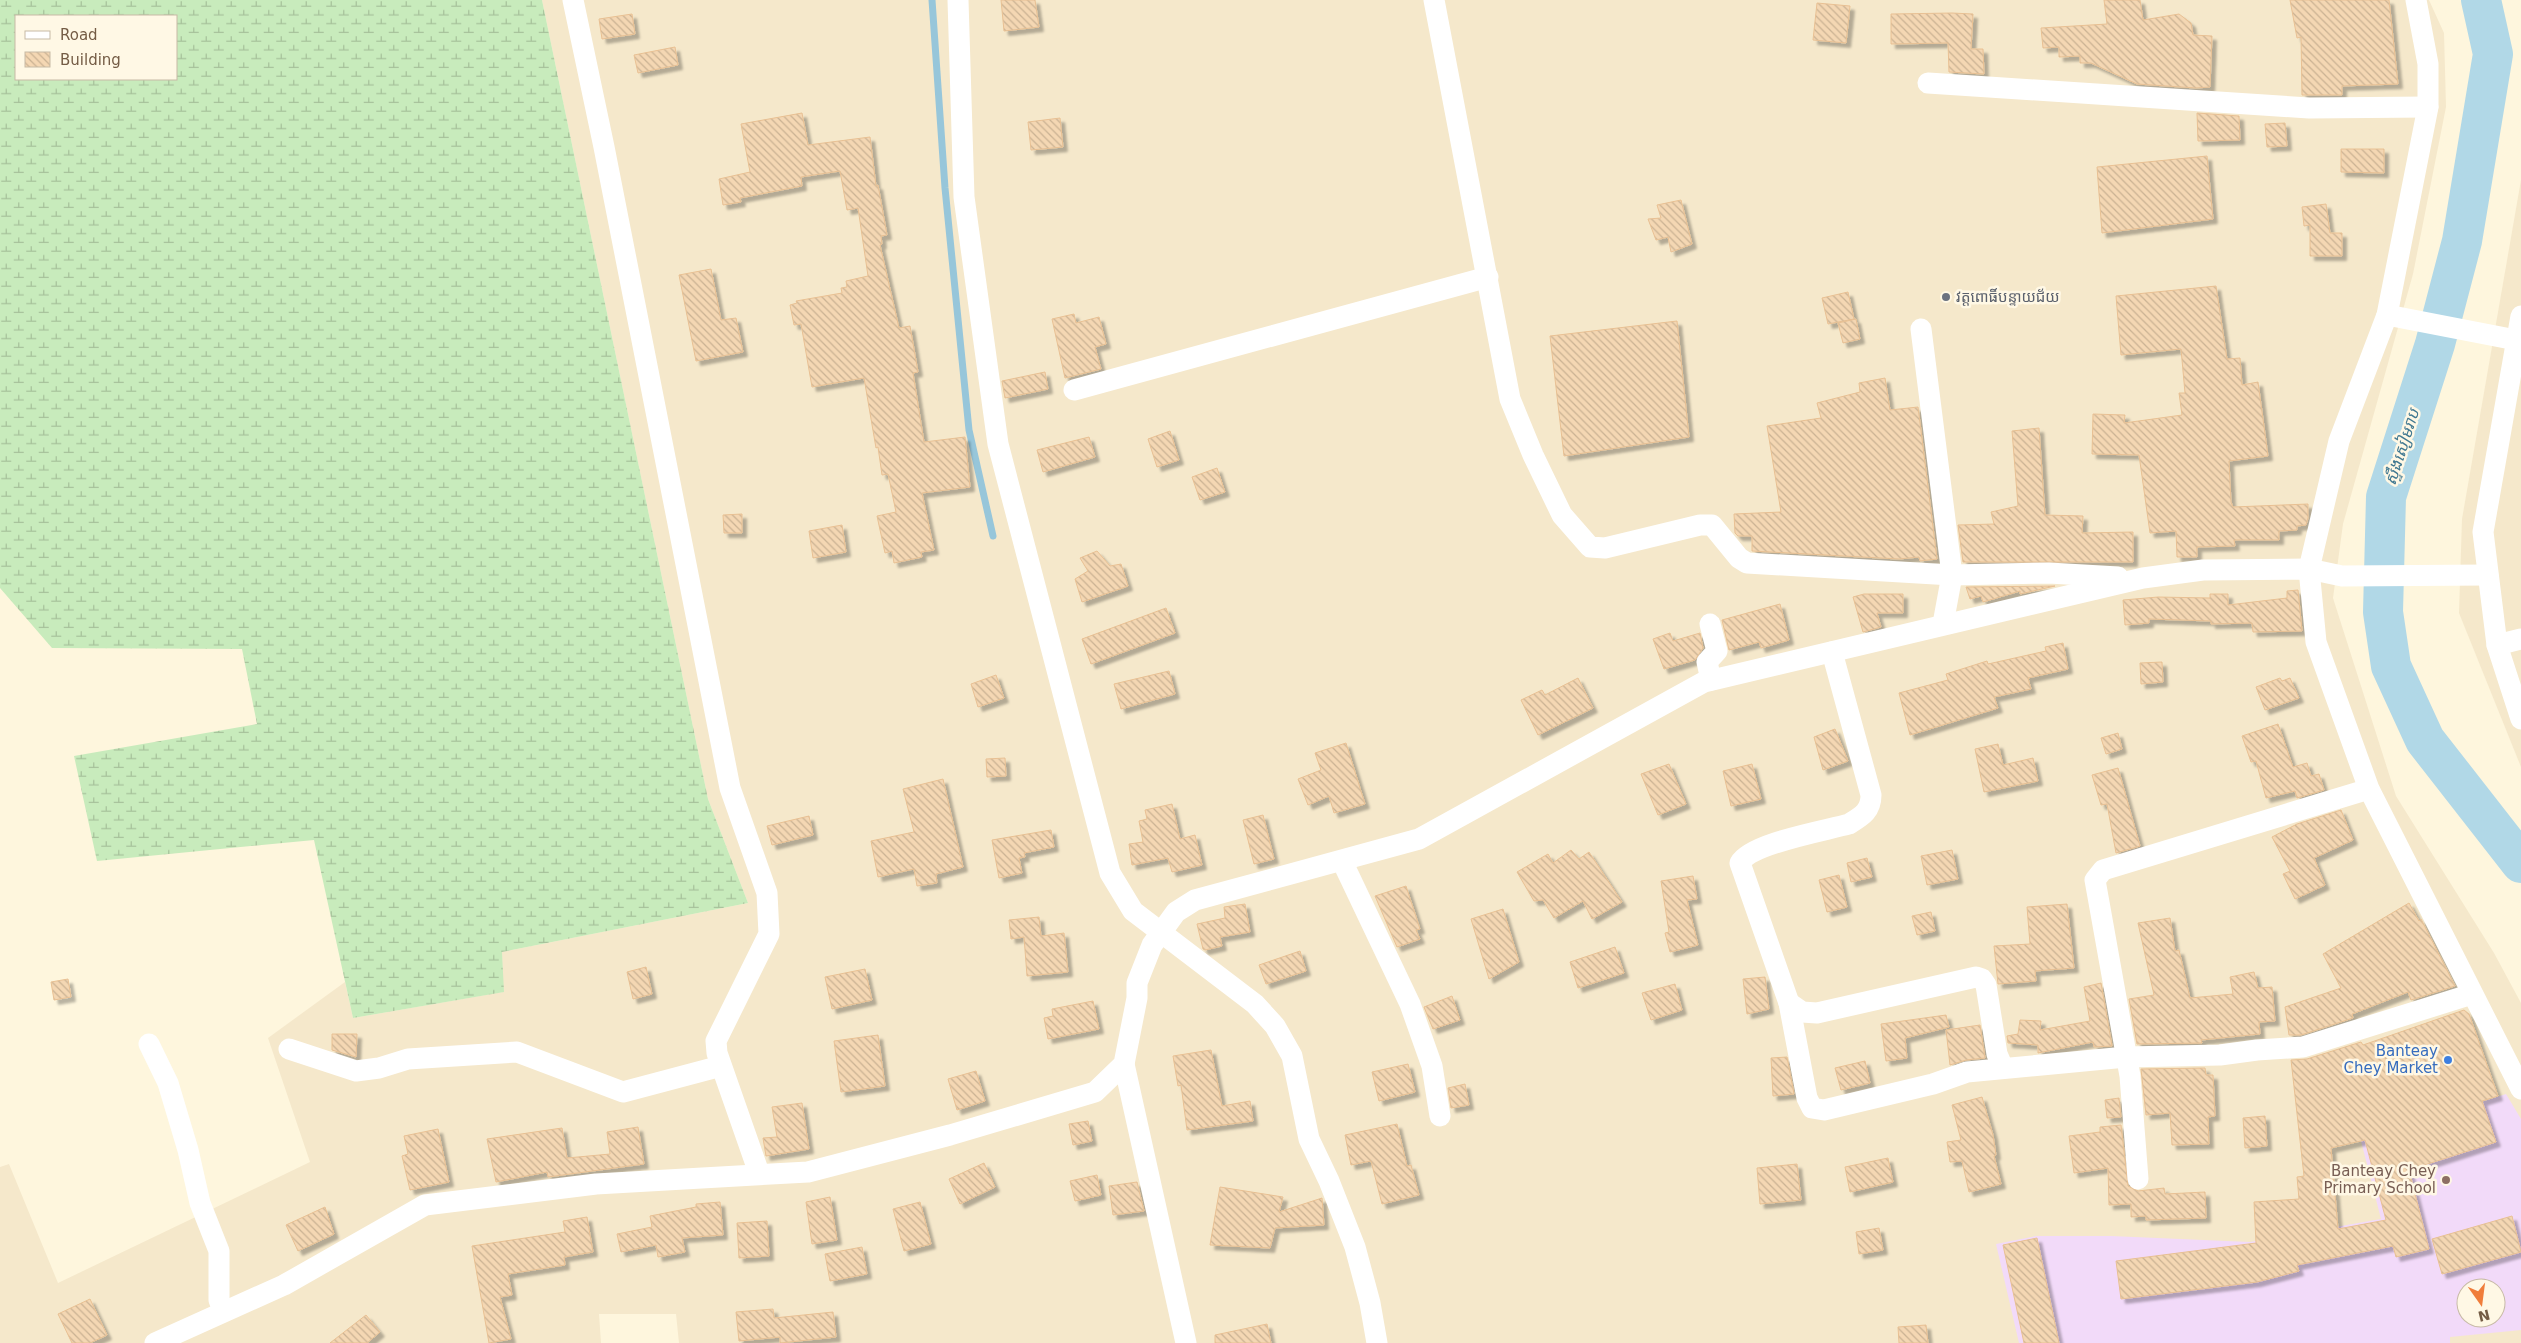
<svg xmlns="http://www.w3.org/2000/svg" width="2521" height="1343" font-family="'DejaVu Sans','Noto Sans Khmer',sans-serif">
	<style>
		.residential { fill: #f5e8cb; fill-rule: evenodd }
		.education { fill: #f2daf9; fill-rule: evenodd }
		.wetland { fill: url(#wetland-marsh); fill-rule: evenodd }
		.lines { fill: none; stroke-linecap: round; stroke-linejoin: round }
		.stream { stroke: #97c6da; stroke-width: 7 }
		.river { stroke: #b1d8e7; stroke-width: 40 }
		.building { fill: url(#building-back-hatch); stroke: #e8c093; fill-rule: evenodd; filter: url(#shadow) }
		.minor { stroke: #fff; stroke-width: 21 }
		.worship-dot { fill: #6b7280; stroke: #fff8e5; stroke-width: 2 }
		.shop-dot { fill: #3f7fe0; stroke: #fff8e5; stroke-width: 2 }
		.education-dot { fill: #8d6e63; stroke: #fff8e5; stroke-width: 2 }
		.labels { text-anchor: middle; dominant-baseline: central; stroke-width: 5; stroke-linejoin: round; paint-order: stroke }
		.worship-label { font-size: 15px; fill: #5b616d; stroke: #fff8e5; text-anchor: start }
		.shop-label { font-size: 15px; fill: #366cbe; stroke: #fff8e5; text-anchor: end }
		.education-label { font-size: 15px; fill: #785e54; stroke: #fff8e5; text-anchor: end }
		.water-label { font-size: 16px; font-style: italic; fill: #407891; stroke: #fff8e5 }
	</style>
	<defs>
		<pattern id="wetland-marsh" width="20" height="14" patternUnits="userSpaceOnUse" patternTransform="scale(1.25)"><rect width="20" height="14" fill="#c8ebbc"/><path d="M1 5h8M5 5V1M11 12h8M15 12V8" fill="none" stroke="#a7c29b"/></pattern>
		<pattern id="building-back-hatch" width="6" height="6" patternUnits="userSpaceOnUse" patternTransform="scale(1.25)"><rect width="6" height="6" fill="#f4d7b3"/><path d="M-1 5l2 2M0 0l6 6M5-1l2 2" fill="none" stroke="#cab293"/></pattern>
		<filter id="shadow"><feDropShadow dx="4.5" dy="4.5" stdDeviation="1" flood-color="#0004"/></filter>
	</defs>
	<rect width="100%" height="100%" fill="#fef6dd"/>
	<!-- residential -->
	<g class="residential">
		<path d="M542,0H2429L2444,33L2446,107L2413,274L2343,524L2333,598L2396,796L2494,953L2521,1003V1343H679L676,1314H599L601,1343H0V1167L9,1164L58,1283L310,1162L268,1038L345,982L353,1018L503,992L502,952L748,903L708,799ZM2466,1288H2496V1318H2466Z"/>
		<path d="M2521,180V767L2459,613L2462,519Z"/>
	</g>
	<!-- education -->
	<path class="education" d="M2506,1094L2521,1119V1330L2450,1337V1343H2019L1996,1244L2036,1236H2111L2250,1242L2381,1219L2361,1141ZM2466,1288H2496V1318H2466Z"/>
	<!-- wetland -->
	<path class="wetland" d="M0,0H542L708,799L748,903L502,952L504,992L353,1018L314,840L97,861L74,756L257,724L242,649L52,648L0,588ZM16,16H176V79H16Z"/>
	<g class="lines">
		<!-- stream -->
		<path class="stream" d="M932,0L945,188L969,430L993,536"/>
		<!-- river -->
		<path class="river" d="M2481,0L2493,54L2462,241L2435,344L2386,497L2383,612L2391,666L2425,740L2521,863"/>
	</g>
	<!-- building -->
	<g class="building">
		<path d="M1001,0H1035L1039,27L1004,31Z"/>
		<path d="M2104,0H2140L2143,20L2179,14L2191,23L2193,35L2212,36L2210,87L2196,88L2137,84L2091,63H2080V56L2059,57V47L2043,48L2041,28L2107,24Z"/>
		<path d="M2290,0H2389L2398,84L2342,86V95H2302L2301,37L2297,38Z"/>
		<path d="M1817,3L1850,6L1846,43L1813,40Z"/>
		<path d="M1952,13L1973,14L1971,49H1983L1984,74L1949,72L1948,43L1891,44V14Z"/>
		<path d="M632,14L635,34L602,39L599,19Z"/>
		<path d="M675,47L678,65L638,73L634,55Z"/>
		<path d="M802,113L808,145L870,137L876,186L878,185L887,235L881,236L882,244L880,245L899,328L910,326L918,372L913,373L924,442L965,437L970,487L922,493L934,550L921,552L922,557L894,563L892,551L885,553L877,516L896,512L888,474L882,475L878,447L876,448L864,378L812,387L801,324L794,325L790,305L797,303L796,301L842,293L841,288L847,287L846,281L868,276L858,208L847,210L840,171L801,177L802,186L740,198L741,202L723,205L719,179L750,172L741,124Z"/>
		<path d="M2197,113L2239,116L2240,140L2198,141Z"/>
		<path d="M1060,118L1063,147L1031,150L1028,122Z"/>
		<path d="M2285,123L2287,146L2267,147L2265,124Z"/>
		<path d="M2341,149H2384V173L2341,172Z"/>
		<path d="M2207,156L2213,219L2102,233L2097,167Z"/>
		<path d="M1681,200L1692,244L1671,252L1668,237L1656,240L1648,219L1661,218L1657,205Z"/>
		<path d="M2326,204L2330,233H2342V256H2310V225L2304,226L2302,207Z"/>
		<path d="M711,269L721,320L736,318L743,352L696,361L679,275Z"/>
		<path d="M2216,286L2227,359L2240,358L2242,385L2258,382L2268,456L2229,461L2231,502L2233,507L2308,504V518L2306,525L2297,526V530L2279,531V540H2234L2235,546L2197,547V557H2177L2176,531L2150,533L2139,455L2092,454L2093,414L2125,415L2124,423L2182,415L2179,393H2185L2181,349L2121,355L2116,296Z"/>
		<path d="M1848,292L1854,319L1828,324L1822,298Z"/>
		<path d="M1074,314L1076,323L1099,317L1106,344L1095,347L1101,369L1065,378L1052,319Z"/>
		<path d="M1856,319L1860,339L1843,343L1838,323Z"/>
		<path d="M1677,321L1689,437L1564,456L1550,336Z"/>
		<path d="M1045,372L1048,389L1005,398L1002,381Z"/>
		<path d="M1885,378L1890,410L1918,407L1937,559L1920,561L1919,557L1899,559L1752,551V536H1738L1735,533L1734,514L1781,512L1767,426L1821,418L1817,403L1860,392L1859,383Z"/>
		<path d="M2039,428L2045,515L2083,516L2082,533L2133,532V562H1963L1958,525L1994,524L1991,512L2018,506L2012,431Z"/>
		<path d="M1170,431L1179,460L1157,467L1148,439Z"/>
		<path d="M1089,437L1095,457L1043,472L1037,450Z"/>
		<path d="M1217,468L1225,492L1200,500L1192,477Z"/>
		<path d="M742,514V533H724L723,515Z"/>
		<path d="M842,525L846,552L813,558L809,531Z"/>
		<path d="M1097,551L1110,566L1121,564L1128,586L1082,602L1075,579L1088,571L1080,558Z"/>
		<path d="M2055,586L2020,594V591L1983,602L1981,596L1970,599L1966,587Z"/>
		<path d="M2298,590L2302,631L2253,632L2252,623L2211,624V621L2149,619V623L2125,625L2123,600L2158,597L2210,598V594H2228V605L2287,598V591Z"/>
		<path d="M1864,594H1903V613H1877L1881,627L1863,632L1853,597Z"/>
		<path d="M1780,604L1789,640L1761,648L1759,642L1729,650L1722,620Z"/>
		<path d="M1166,608L1175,633L1091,664L1082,639Z"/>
		<path d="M1670,633L1673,641L1700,633L1703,648L1695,660L1664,669L1653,639Z"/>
		<path d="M2063,643L2068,669L2028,678L2031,689L1994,697L1998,708L1910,735L1899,693L1948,680L1946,674L1987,661L1988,664L2046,651L2045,647Z"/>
		<path d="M2162,662L2163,682L2141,684L2140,663Z"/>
		<path d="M1169,671L1175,694L1121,709L1114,684Z"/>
		<path d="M996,675L1004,698L978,707L971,684Z"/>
		<path d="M1578,678L1593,708L1538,735L1521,700L1542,690L1545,695Z"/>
		<path d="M2280,678L2282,681L2290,678L2299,698L2265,710L2256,687Z"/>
		<path d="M2278,724L2293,767L2307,763L2311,776L2319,774L2324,790L2297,798L2295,791L2266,798L2256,761L2251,762L2242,736Z"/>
		<path d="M1835,729L1848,761L1823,770L1814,737Z"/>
		<path d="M2118,733L2122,749L2106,754L2101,738Z"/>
		<path d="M1346,743L1365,804L1334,813L1329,796L1308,805L1298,779L1321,770L1315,753Z"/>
		<path d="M1998,744L2003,765L2033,758L2038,781L1984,792L1975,749Z"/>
		<path d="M1005,758L1006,776L987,777L986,759Z"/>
		<path d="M1669,764L1686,804L1658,815L1641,774Z"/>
		<path d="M1752,764L1761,799L1731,806L1723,771Z"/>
		<path d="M2118,768L2140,846L2116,853L2107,804L2101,805L2092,775Z"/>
		<path d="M943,779L963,867L936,874L937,883L917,886L914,869L878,877L871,841L914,832L903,789Z"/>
		<path d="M1172,804L1180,839L1195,835L1202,865L1172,872L1168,858L1132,865L1129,844L1143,842L1139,821L1147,819L1145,810Z"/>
		<path d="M2341,810L2353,840L2314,858L2325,885L2295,899L2283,874L2290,871L2272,837L2297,824Z"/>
		<path d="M1263,815L1274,859L1254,864L1243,820Z"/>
		<path d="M809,816L813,835L772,845L767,826Z"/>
		<path d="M1051,830L1054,847L1024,853L1025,857L1019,858L1022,873L999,878L992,840Z"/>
		<path d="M1571,850L1579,859L1589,852L1622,902L1592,919L1583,901L1554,918L1543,900L1534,901L1517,872L1548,854L1553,863Z"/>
		<path d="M1952,850L1958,879L1927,885L1921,856Z"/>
		<path d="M1867,858L1872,877L1851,882L1847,863Z"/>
		<path d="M1839,875L1847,907L1827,912L1819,880Z"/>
		<path d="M1693,876L1697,899L1687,900L1698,945L1670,952L1665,933L1669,932L1661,881Z"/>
		<path d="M1406,886L1420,929L1416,930L1420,939L1397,947L1375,896Z"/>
		<path d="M2409,903L2419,921L2421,919L2455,986L2411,1000L2408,992L2352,1014L2353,1018L2301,1035H2289L2285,1007L2341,988L2323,954Z"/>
		<path d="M1245,904L1250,932L1220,937L1222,946L1205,950L1203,949L1197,924L1225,918L1224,907Z"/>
		<path d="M2067,904L2074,968L2035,971L2036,981L1998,984L1994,946L2030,944L2027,907Z"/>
		<path d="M1503,909L1519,962L1489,979L1471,919Z"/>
		<path d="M1931,912L1935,931L1917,935L1912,916Z"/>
		<path d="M1039,917L1041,936L1064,933L1068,972L1027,976L1024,937L1011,939L1009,920Z"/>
		<path d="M2170,918L2175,951L2179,950L2190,998L2233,994L2230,977L2254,972L2258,988L2272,987L2275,1021L2259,1022L2260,1034L2201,1040L2202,1043L2137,1044L2129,999L2154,995L2138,923Z"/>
		<path d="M1615,947L1624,973L1578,988L1570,962Z"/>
		<path d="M1300,951L1306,971L1266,984L1259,965Z"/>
		<path d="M646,967L652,994L633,999L627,972Z"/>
		<path d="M865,969L872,1000L832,1009L825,977Z"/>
		<path d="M1765,977L1769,1009L1747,1014L1743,979Z"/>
		<path d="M68,979L71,997L54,1000L51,982Z"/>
		<path d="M2101,983L2112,1046L2094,1047L2093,1042L2038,1053V1045L2008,1043L2007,1036L2018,1034L2020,1020L2041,1021L2040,1030L2090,1021L2084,987Z"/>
		<path d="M1675,984L1682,1010L1651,1020L1642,993Z"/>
		<path d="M1452,996L1460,1020L1433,1029L1424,1007Z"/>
		<path d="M1093,1001L1099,1029L1048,1039L1044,1018L1053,1016L1052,1009Z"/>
		<path d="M2464,1010L2469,1014L2498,1096L2482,1101L2496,1142L2409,1170L2429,1249L2396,1257L2393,1246L2297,1265L2299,1271L2257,1282L2121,1299L2116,1261L2256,1243L2254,1202L2299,1199L2297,1177L2304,1176L2291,1060L2307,1059L2361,1042L2363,1045ZM2365,1140L2386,1220L2338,1229L2331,1148Z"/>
		<path d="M1946,1015L1949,1027L1905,1038L1907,1058L1886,1061L1881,1024Z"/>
		<path d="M1980,1025L1985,1058L1966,1060L1950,1065L1946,1030Z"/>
		<path d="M332,1034H357L356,1057L332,1050Z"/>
		<path d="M878,1035L885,1086L841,1092L834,1041Z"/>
		<path d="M1211,1050L1222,1106L1250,1101L1253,1121L1187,1130L1181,1085L1178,1086L1173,1056Z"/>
		<path d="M1787,1057L1794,1094L1773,1096L1771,1058Z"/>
		<path d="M1865,1061L1870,1083L1841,1090L1835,1068Z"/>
		<path d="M1408,1064L1415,1092L1379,1101L1372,1072Z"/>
		<path d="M2205,1068L2206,1075H2213L2215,1116L2208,1117L2209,1144L2172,1145L2170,1113L2146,1115L2141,1069Z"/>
		<path d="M976,1071L985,1101L957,1110L948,1079Z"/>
		<path d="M1465,1084L1469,1105L1451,1108L1448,1088Z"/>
		<path d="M1982,1097L1993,1135L1996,1155L1994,1156L2001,1184L1969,1192L1962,1161L1950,1162L1947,1142L1961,1140L1952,1105Z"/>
		<path d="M2119,1098L2121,1117L2107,1118L2105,1100Z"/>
		<path d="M802,1103L809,1149L766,1156L763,1138L777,1137L772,1107Z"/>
		<path d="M2265,1116L2267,1146L2245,1148L2243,1118Z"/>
		<path d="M1088,1121L1092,1141L1073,1145L1069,1124Z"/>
		<path d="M1397,1124L1407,1166L1411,1165L1419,1195L1382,1204L1371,1161L1351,1165L1345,1135Z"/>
		<path d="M2121,1125L2128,1186L2138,1191L2164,1188L2165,1194L2205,1192L2206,1218L2146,1220V1216L2131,1217V1204L2109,1205L2108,1168L2074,1173L2069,1136L2100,1132V1127Z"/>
		<path d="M638,1127L644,1164L548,1177L547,1172L496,1182L487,1139L562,1128L567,1158L610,1154L607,1132Z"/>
		<path d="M438,1129L449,1182L410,1190L402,1156L408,1154L404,1136Z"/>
		<path d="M1888,1158L1893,1182L1850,1192L1845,1167Z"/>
		<path d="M984,1163L995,1187L960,1204L949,1179Z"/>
		<path d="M1797,1164L1801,1200L1760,1204L1757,1168Z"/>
		<path d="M1097,1175L1101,1195L1075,1201L1070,1181Z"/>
		<path d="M1137,1182L1144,1211L1113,1215L1109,1186Z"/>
		<path d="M1220,1187L1283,1197L1279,1212L1322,1198L1324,1225L1275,1228L1270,1248L1210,1245Z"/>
		<path d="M830,1197L837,1240L812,1244L806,1202Z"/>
		<path d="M720,1202L723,1235L682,1238L685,1252L658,1257L656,1245L621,1252L617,1234L652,1227L650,1216L696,1207V1204Z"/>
		<path d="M920,1202L931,1244L904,1251L893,1209Z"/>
		<path d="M325,1207L334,1234L298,1251L286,1225Z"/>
		<path d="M2512,1216L2521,1252L2442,1274L2432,1239Z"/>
		<path d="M587,1217L593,1252L564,1257L565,1265L508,1274L512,1295L500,1297L511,1339L489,1343L472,1246L565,1232L563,1221Z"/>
		<path d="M767,1221L769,1256L739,1258L737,1223Z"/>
		<path d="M1879,1228L1883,1250L1859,1254L1856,1232Z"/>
		<path d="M2037,1238L2059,1343H2024L2003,1245Z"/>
		<path d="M862,1247L867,1274L830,1281L825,1254Z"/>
		<path d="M90,1299L107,1335L90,1343H72L58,1314Z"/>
		<path d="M773,1309L774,1318L833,1312L836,1337L780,1343V1337L739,1341L736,1312Z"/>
		<path d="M366,1315L380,1332L367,1343H330Z"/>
		<path d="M1267,1324L1271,1343H1215V1335Z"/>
		<path d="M1926,1325L1928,1343H1899L1898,1327Z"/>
	</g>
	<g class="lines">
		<!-- minor -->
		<g class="minor">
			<path d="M573,0L604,147L730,788L767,893L769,934L716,1041L717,1053L759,1173"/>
			<path d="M958,0L964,197L998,444L1110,873L1133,911L1255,1004L1275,1026L1292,1056L1309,1139L1329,1181L1355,1247L1370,1303L1377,1343"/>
			<path d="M1434,0L1510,399L1533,455L1562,515L1590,547L1605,548L1700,525H1712L1739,558L1747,563L1952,575L2049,573L2118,577"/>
			<path d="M2416,0L2428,64V107L2387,315L2339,441L2309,569L2316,642L2369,789L2521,1089"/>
			<path d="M1928,83L2309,108L2428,107"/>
			<path d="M2387,315L2516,340"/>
			<path d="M2521,316L2483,532L2497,645L2521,719"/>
			<path d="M1921,329L1952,575L1943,624"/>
			<path d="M1074,390L1488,277"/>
			<path d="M1710,624L1717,651L1707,662L1711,680"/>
			<path d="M2497,645L2521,639"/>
			<path d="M1832,652L1871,795C1871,811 1862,816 1849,824C1824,831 1751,843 1740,863L1789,1003L1807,1098L1812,1108L1824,1110L1933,1084L1967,1072L2126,1057L2220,1055L2257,1050L2303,1047L2472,994"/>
			<path d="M1342,861L1410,1004L1432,1066L1440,1116"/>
			<path d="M1789,1003L1802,1012L1817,1013L1976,977L1982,979L1986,985L1997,1054L2003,1068"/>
			<path d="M149,1044L168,1083L188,1150L200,1203L219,1251V1300L223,1311"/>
			<path d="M289,1049L356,1071L379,1068L408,1059L517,1052L623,1092L721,1066"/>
			<path d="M1124,1064L1186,1343"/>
			<path d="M2138,1179L2130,1076L2095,880L2103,870L2369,789"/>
			<path d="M155,1343L284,1285L425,1205L596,1184L808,1172L950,1135L1095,1092L1124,1064L1137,998V983L1152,945L1176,912L1195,900L1419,839L1704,682L2143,578L2203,570L2309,569L2342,576L2488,575"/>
		</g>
	</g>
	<!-- markers -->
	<circle class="worship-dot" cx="1946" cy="297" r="5"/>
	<circle class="shop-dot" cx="2448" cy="1060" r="5"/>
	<circle class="education-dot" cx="2446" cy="1180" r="5"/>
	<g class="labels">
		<!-- worship labels -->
		<g class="worship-label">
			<text x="1956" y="297">វត្តពោធិ៍បន្ទាយជ័យ</text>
		</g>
		<!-- shop labels -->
		<g class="shop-label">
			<text x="2438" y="1051">Banteay<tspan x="2438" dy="17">Chey Market</tspan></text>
		</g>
		<!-- education labels -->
		<g class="education-label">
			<text x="2436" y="1171">Banteay Chey<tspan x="2436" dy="17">Primary School</tspan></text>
		</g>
		<!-- water labels -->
		<g class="water-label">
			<text transform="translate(2402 447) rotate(-72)">ស្ទឹងសៀមរាប</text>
		</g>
	</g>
	<!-- legend -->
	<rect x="15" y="15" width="162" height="65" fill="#fff8e5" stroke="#c7baa5"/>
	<rect x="25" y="31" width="25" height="8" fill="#ffffff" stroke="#c7baa5"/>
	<text x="60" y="40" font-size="15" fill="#745c45">Road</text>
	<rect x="25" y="52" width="25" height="15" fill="url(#building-back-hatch)" stroke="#c7baa5"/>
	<text x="60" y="65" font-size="15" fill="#745c45">Building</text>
	<!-- north arrow -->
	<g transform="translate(2481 1303) rotate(166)"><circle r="24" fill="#fff8e5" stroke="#c7baa5"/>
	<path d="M0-4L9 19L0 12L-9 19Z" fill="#f07d3a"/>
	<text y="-8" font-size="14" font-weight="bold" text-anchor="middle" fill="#745c45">N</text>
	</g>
</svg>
